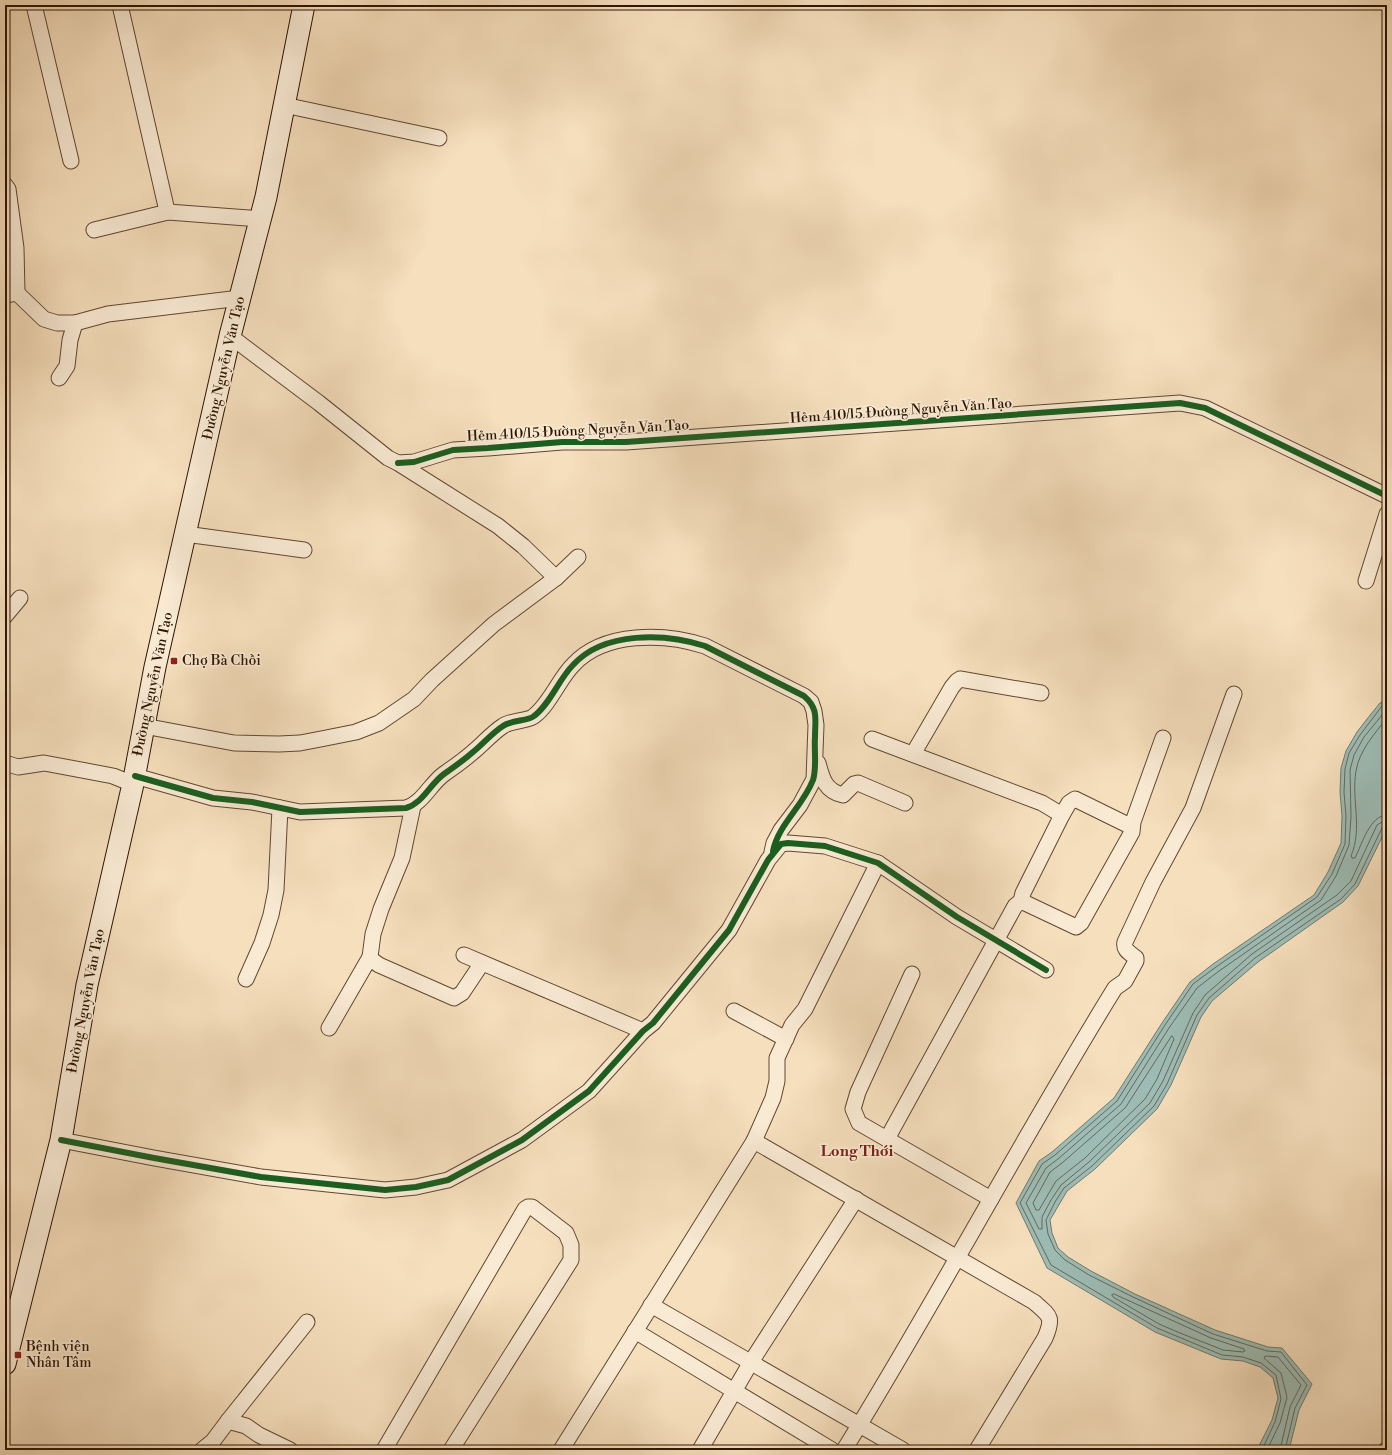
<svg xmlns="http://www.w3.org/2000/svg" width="1392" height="1455" font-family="'Libre Bodoni',serif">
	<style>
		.water { fill: #9dbcb5; stroke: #71796d }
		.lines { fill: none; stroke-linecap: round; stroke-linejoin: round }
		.shore { stroke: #66685a; stroke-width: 1 }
		.street-casing { stroke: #60482f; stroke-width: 17 }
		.secondary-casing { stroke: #2e1500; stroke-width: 23 }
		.street { stroke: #f9ead4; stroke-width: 15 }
		.secondary { stroke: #f9ead4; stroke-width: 21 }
		.cycleway-casing { stroke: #f9ead4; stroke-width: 8 }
		.cycleway { stroke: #1b5e20; stroke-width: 6 }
		.poi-dot { fill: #8f2418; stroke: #f9ead4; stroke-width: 1.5 }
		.labels { text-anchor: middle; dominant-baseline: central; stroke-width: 3.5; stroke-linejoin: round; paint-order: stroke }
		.street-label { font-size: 14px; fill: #2e1500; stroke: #f9ead4 }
		.poi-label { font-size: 14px; fill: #2e1500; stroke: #f9ead4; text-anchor: start }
		.neighbourhood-label { font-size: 15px; font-weight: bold; fill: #7a1f14; stroke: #f9ead4 }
	</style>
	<rect width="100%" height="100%" fill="#f6dfbd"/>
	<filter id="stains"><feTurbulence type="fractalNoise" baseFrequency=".005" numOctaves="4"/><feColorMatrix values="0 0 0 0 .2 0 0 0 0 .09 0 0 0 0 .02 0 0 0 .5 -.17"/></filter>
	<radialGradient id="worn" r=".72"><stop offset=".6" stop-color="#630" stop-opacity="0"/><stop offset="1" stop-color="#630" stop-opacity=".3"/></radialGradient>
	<!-- water -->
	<path class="water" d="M1387,699V827L1358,886L1343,902L1258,962L1212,1001L1201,1017L1171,1085L1157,1109L1095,1169L1067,1191L1050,1220L1052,1233L1058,1248L1068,1257L1091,1271L1135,1294L1215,1330L1268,1347L1282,1348L1312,1384L1299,1410L1289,1450H1257L1272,1420L1278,1398L1273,1378L1260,1367L1243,1361L1221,1359L1155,1332L1047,1268L1016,1203L1039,1161L1052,1152L1114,1098L1162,1023L1190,982L1213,964L1314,895L1328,872L1341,843L1342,816L1340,792L1341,768L1346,751L1357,732L1371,714L1380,703Z"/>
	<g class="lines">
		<!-- shore -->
		<g class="shore">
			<path d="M1387,709L1364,737L1354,755L1350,770L1351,816L1349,845L1336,876L1321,900L1219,971L1197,988L1169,1028L1121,1104L1058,1159L1046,1168L1026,1203L1039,1229H1042V1217L1051,1200L1061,1185L1089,1162L1150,1103L1163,1081L1193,1013L1205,995L1252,954L1337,895L1351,881L1377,825L1382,822L1387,821"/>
			<path d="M1387,718C1375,733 1359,751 1356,771C1351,799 1363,828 1351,856L1352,858H1355C1362,844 1370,815 1387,815"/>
			<path d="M1172,1036L1174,1039L1157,1079L1145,1099L1085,1158L1056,1181L1039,1210H1036L1033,1203L1050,1172L1062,1163L1125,1108Z"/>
			<path d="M1114,1294L1211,1338L1244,1349L1245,1351L1243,1352L1223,1350L1180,1333L1159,1324L1113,1297L1112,1295Z"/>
			<path d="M1262,1450L1275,1422L1281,1399L1276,1375L1261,1363L1243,1357L1222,1355L1157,1328L1051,1265L1020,1203L1042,1164L1055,1155L1117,1101L1165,1025L1193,984L1216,967L1317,897L1332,874L1345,844L1346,816L1344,792L1345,769L1349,753L1360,735L1382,706L1387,703"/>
			<path d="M1267,1450L1280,1423L1287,1397L1281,1373L1265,1359L1264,1357L1266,1356L1278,1357L1301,1385L1290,1407L1280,1450"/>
			<path d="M1285,1450L1295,1408L1307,1385L1281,1352L1267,1351L1213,1334L1133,1297L1089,1275L1065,1260L1055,1250L1048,1234L1046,1220L1055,1202L1064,1188L1092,1166L1154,1106L1167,1084L1197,1015L1209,998L1255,958L1341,899L1355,884L1382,828L1387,826"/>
		</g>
		<!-- street casing -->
		<g class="street-casing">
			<g id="street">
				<path d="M34,5L71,161"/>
				<path d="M120,5L167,211L168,212"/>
				<path d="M284,105L439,138"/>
				<path d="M5,185L8,189L16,248L17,293"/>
				<path d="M94,230L168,212L261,219"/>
				<path d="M5,295L17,293L44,319L57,323H75L108,314L240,298"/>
				<path d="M230,336L319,403L388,458L398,463L498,526L523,546L556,578"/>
				<path d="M59,378L67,366L70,340L75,323"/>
				<path d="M398,463L414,462L453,450L488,448L562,442H626L1180,403L1205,408L1387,496"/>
				<path d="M185,534L304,550"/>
				<path d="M1366,581L1387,514"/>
				<path d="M5,616L20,598"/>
				<path d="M144,726L234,743L279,744L300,743L326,738L356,732L379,723L414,699L432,680L494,624L556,578L578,557"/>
				<path d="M872,739L1042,803L1062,815L1023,893L1021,901L1015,906L887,1139"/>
				<path d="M913,754L952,687L957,681L960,679L1041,693"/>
				<path d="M5,763L18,767L44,763L113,776L133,784"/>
				<path d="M818,763C822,778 825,791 843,795L854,784L858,783L905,803"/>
				<path d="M135,776L213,798L252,802L300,812L406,808C423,803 430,784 444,774C454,767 464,760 473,752C483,744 492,733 503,726C511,720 529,721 534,716C550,704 559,679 573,665C604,631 665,633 705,646L804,696L811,702L814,711L816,725L814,779L800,805L781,830L774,843L772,852"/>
				<path d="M413,806L402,858L381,909L373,934L370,957L372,960L379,965L454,998L462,993L482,963"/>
				<path d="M1062,815L1069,803L1075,799L1132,827"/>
				<path d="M1021,901L1076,927L1081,923L1132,832L1133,822L1163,738"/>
				<path d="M464,955L643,1031"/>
				<path d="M912,974L858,1092L853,1109L859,1123L991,1199"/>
				<path d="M246,979L262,943L271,915L276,890L280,808"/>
				<path d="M734,1011L786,1039"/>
				<path d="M329,1028L370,957"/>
				<path d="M61,1140L154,1158L261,1177L385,1190L416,1187L448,1180L522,1140L589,1091L643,1031L653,1023L729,930L768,860L781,844L788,843L825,846L878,863L957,917L1046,970"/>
				<path d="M754,1141L773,1098L777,1081V1058L792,1025L805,1009L878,863"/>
				<path d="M651,1305L903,1450"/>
				<path d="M635,1331L832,1450"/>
				<path d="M228,1421L307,1322"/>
				<path d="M202,1450L213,1441L228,1421L246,1426L259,1435L290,1450"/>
				<path d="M384,1450L525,1209L528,1207H532L566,1233L571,1245V1260L451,1450"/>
				<path d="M561,1450L754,1141L1034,1302C1050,1316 1054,1317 1045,1338L977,1450"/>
				<path d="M700,1450L751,1362L856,1199"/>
				<path d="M844,1450C938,1298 1021,1140 1115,988L1125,981L1136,961V958C1130,953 1123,950 1125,942L1153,882L1193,808L1234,694"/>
				<path d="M1386,1450L1387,1449"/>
			</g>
		</g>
		<!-- secondary casing -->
		<g class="secondary-casing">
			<path id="secondary" d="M5,1364L61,1140L87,985L133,784L155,667L230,336L266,197L304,5"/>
		</g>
		<!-- street -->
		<use href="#street" class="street"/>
		<!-- secondary -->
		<use href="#secondary" class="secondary"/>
		<!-- cycleway casing -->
		<g class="cycleway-casing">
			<g id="cycleway">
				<path d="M398,463L414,462L453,450L488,448L562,442H626L1180,403L1205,408L1387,496"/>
				<path d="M135,776L213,798L252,802L300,812L406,808C423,803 430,784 444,774C454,767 464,760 473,752C483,744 492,733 503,726C511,720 529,721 534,716C550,704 559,679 573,665C604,631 665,633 705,646L804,696C819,709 815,719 815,737C814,750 817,768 813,780C803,806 778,825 773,851"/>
				<path d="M61,1140L154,1158L261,1177L385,1190L416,1187L448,1180L522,1140L589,1091L643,1031L653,1023L729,930L768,860L781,844L788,843L825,846L878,863L957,917L1046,970"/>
			</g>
		</g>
		<!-- cycleway -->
		<use href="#cycleway" class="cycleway"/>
	</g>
	<!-- markers -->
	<g class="poi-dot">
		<rect x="170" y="657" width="8" height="8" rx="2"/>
		<rect x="14" y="1351" width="8" height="8" rx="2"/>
	</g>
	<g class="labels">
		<!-- street labels -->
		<g class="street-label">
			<text transform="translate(224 368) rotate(-77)">Đường Nguyễn Văn Tạo</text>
			<text transform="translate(901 411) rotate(-4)">Hẻm 410/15 Đường Nguyễn Văn Tạo</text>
			<text transform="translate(578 431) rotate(-3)">Hẻm 410/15 Đường Nguyễn Văn Tạo</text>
			<text transform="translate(153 684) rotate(-78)">Đường Nguyễn Văn Tạo</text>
			<text transform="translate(86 1001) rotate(-79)">Đường Nguyễn Văn Tạo</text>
		</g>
		<!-- poi labels -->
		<g class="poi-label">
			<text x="182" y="661">Chợ Bà Chồi</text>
			<text x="26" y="1347">Bệnh viện<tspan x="26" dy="16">Nhân Tâm</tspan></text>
		</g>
		<!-- neighbourhood labels -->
		<g class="neighbourhood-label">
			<text x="857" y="1151">Long Thới</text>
		</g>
	</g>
	<!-- margin -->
	<rect width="1392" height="1455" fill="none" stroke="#f6dfbd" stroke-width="20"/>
	<rect x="6" y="6" width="1380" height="1443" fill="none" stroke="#2e1500" stroke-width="2"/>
	<rect x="10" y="10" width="1372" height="1435" fill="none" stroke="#2e1500"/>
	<rect width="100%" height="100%" filter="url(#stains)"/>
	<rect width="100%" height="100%" fill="url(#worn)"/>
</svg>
